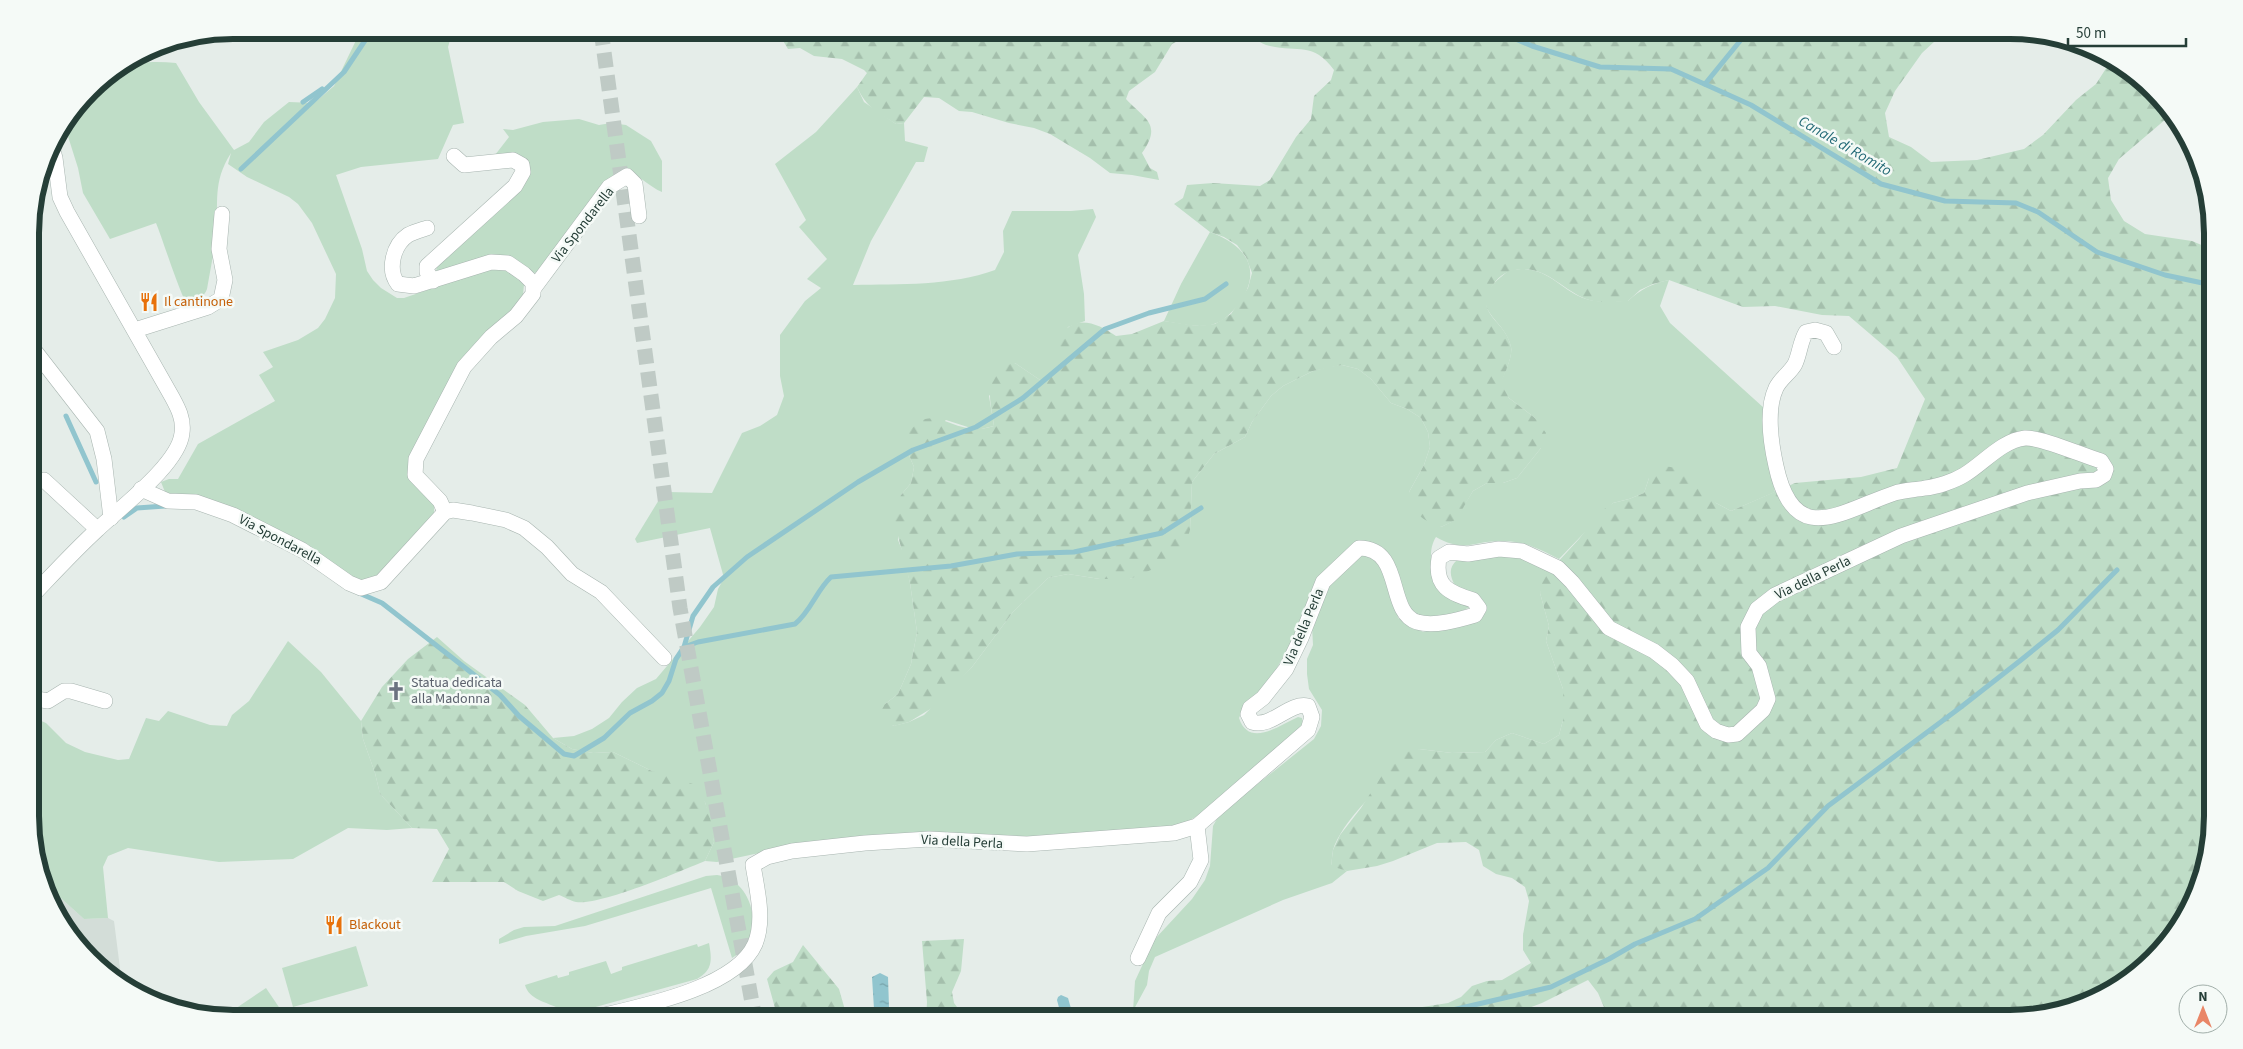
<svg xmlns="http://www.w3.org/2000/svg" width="2243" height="1049" font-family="'Source Sans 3',sans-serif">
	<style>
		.built { fill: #d3ddd8 }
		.grass { fill: #bfddc7 }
		.forest { fill: url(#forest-firs) }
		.water { fill: url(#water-ripples) }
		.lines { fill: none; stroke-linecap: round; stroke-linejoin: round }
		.stream { stroke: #91c5ce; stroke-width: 5 }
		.secondary-tunnel { stroke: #bfcac5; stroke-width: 15; stroke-dasharray: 15 8; stroke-linecap: butt }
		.minor-casing { stroke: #a8b5b0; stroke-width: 16 }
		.minor { stroke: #fff; stroke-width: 15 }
		.labels { text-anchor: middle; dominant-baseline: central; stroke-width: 5; stroke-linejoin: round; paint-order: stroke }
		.street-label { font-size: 14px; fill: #253e37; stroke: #f5faf7 }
		.food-label { font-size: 14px; fill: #c56008; stroke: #f5faf7; text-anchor: start }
		.worship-label { font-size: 14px; fill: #5b616d; stroke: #f5faf7; text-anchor: start }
		.water-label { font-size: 15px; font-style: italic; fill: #226976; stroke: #f5faf7 }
		.rim { fill: none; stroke: #253e37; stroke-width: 6 }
	</style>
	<defs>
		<pattern id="forest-firs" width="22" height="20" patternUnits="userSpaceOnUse" patternTransform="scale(1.25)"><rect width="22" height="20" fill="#bfddc7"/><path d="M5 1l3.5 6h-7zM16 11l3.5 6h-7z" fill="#a4bfac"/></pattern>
		<pattern id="water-ripples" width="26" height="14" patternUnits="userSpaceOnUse" patternTransform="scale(1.25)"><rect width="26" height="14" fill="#91c5ce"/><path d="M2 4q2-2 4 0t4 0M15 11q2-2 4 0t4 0" fill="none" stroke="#76a1a8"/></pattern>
	</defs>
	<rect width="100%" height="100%" fill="#e5ede9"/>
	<!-- built -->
	<path class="built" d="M42,881L84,919L108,918L114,921L122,984L109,977L72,939L45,893Z"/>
	<!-- grass -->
	<g class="grass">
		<path d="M361,30H453L448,47L464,123L453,125L438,159L361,167L336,175L362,249L367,271L373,280L381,288L397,298H404L494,267L509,270L521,280L524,285L522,303L494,327L414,454L434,504V515L384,574L372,580H355L301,545L171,497L165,492L161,482L169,479H178L198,444L275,401L259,375L273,367L263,352L298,340L318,328L325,319L335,298L336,274L312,223L298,204L289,197L247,177L228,164L231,153C212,183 219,202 216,235C214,253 210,271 207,289C204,297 196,303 188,305C181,298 162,237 156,223L110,239L83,193L78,168L66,130L67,122C77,109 87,93 98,82C118,62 149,60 176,63L199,102L234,150L249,142L264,122L289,102L314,103L334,86Z"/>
		<path d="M857,87L864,102L896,124L904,123L905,141L928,147L924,162H916L871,241L853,285C900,284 951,286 995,270L1004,252L1003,231L1012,211H1071L1093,209L1096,217L1078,255L1084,294L1085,321L1068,327L1057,356V371L1043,382L1015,363L989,396L994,426L977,430L946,420L908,453L914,467L911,483L901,495L898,540L904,555L910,583L917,632L911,664L898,694L885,704L893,726L909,722L924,715L972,667L1013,612L1048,578L1068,574L1100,579H1130L1145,571L1190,530L1192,482L1214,454L1245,437L1252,422L1271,396L1283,386L1313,371L1328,367L1342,365L1358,369L1371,379L1391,403L1407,409L1421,418L1428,432L1430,447L1424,465L1409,492L1441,527L1455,520L1473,491L1487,483H1503L1517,478L1541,448L1535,418L1509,398L1500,384C1504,374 1513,357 1511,347C1505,316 1459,308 1507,272C1511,269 1516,270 1521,269C1549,268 1563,292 1586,299C1598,303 1616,301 1628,301C1641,289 1651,284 1669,280L1660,306L1670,323L1764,408L1766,444L1775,492L1731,511L1716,503L1649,478L1644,493L1629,499L1613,503L1559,559C1539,549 1523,540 1500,541C1473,541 1464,553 1436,537C1429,548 1431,560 1432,573L1470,607C1371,655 1421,527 1353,545L1297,631L1271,679L1243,709L1239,718C1249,748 1278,726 1298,717L1302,718L1303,724L1296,736C1256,770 1217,811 1167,831L764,852L717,862L705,861L714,842L705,802L652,771L613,752L593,753L572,749L553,738L574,736L592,729L609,718L622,702L637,688L656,679L700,627L714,607L718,589L724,578L710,528L637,543L635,539L665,490L668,492L712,493L742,433L760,426L777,415L784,396L780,376V335L805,301L821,288L807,279L827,259L799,227L806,220L775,164L816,132Z"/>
		<path d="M579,119L599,125L611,123L626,125L651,141L662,161V192C648,186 643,177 630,174L540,272L533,273L515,260L436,273L437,265L528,165L525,158L495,155L509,137L503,129L513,130L543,122Z"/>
		<path d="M1210,232C1246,245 1264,270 1238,305C1232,312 1224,321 1214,324C1198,329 1179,323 1164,321L1181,284Z"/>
		<path d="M1508,553L1552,568L1540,593L1549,626L1546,641L1563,689V720L1559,735L1544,744L1512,733L1496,740L1485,752L1452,753L1419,749C1394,774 1343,817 1333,850C1332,855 1332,861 1331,865L1347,871L1332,883L1283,900L1155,957L1149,971L1147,985L1133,1011L1135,981L1154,940L1192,899L1205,880L1210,866L1213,826L1219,815L1314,739L1321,726L1322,710L1309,689L1307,674V659L1313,645L1312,626L1325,589L1359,555H1375L1396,602L1398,618L1423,632L1483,616L1487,610C1484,595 1468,592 1455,586C1450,576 1448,568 1457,560Z"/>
		<path d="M288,641L321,672L361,721L363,739L375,773L380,794L412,828L387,830L348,828L293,859L219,862L128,848L108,856L103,867L108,918L84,919L42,881L32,843V717L46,723L66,743L85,752L118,760L129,759L146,718L159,721L168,711L210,725L227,726L232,715L249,701Z"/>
		<path d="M717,875C756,881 766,938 732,958L711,888L585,926L526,936L499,944V939L514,930L524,927L555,926L706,876Z"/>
		<path d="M709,943C712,960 713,970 697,979L563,1016L560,1009C547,1002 529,1000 525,985L557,975L558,978L569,975V972L606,961L611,974L622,970V967L697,944L698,947Z"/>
		<path d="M356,946L368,986L293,1007L282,968Z"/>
		<path d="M266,988L287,1019H233L223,1017Z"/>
	</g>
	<!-- forest -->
	<g class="forest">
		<path d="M764,30H1194L1191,34L1172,44L1155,72L1129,91L1126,99C1144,119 1163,123 1142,153L1150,168L1157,172L1159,180L1132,175L1110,173L1090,158L1050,134L1034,128L1009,123L972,112L959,111L939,98L924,97L904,123L896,124C877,112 867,108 857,87L867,73L864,70L842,59L814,56L800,48L788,49L782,39L768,34Z"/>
		<path d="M1238,30H1947L1922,53L1895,91L1885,113L1889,137L1911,147L1931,162L1977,160L2024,149L2043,135L2076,100L2096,84L2112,59L2134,72L2173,113L2119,159L2108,178L2111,200L2124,221L2145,234L2192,241L2211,249L2213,816L2197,894L2181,920L2160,932L2164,948L2163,950L2123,985L2078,1007L2052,1006L2021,1015L2016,1019H1609L1598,993L1588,980L1542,1003L1499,1019H1354L1370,1009L1384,1007L1416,1008L1448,1003L1461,997L1472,986L1487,981L1502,980L1531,963L1523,950V935L1529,901L1525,887L1512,878L1496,874L1483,866L1479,850L1466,842L1437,843L1393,861L1377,866L1347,871L1331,866L1333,850L1340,835L1361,808L1389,764L1402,753L1419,749L1452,753L1485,752L1496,740L1512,733L1544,744L1559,735L1563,720V689L1546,641L1549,626L1540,593L1543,578L1579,539L1600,512L1613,503L1629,499L1644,493L1649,478L1663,466L1678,468L1716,503L1731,511L1795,483L1861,477L1897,468L1925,399L1897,357L1849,316L1822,315L1775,306L1743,307L1669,280L1653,284L1640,290L1628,301C1615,302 1599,304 1586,299C1565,291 1549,270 1525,269C1513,269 1503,272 1495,282C1470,315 1506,319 1511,347C1513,357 1504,374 1501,384L1509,398L1535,418L1546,433L1541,448L1517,478L1503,483H1487L1473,491L1456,520L1441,527C1420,519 1414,515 1409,492L1424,465L1430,447L1428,432L1421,418L1407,409L1391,403L1371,379L1358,369L1342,365L1313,371L1283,386L1271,396L1252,422L1245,437L1214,454L1192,482L1190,530L1185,546L1174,560L1130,579H1100L1068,574L1048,578L1013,612L972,667L937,705L909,722L894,726L877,718L885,704L898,694L911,664L917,632L910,583L895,524V509L901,495L911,483L914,467L908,453L906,436C930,400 948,430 978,429C983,429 989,427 994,426C991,402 985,391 998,367L1015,363L1043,382L1057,371C1057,362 1055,349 1059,340C1071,312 1098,323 1116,336L1132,334L1164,321L1198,326L1215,324L1231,314L1248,288L1252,273L1246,257L1237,245L1224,237L1210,232L1174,204L1183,198L1187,185L1213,183L1260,186L1270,180L1296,137L1311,119L1314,96L1331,80L1334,70C1312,40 1297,54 1266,45C1257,42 1249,33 1238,30Z"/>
		<path d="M437,637L464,661L525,705L553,738L572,749L593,753L613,752L652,771L693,784L705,802L711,822L714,842L705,861C681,871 599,906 576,902C571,901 564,897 559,895L543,901L518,891L504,882H432L449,849L437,829L412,828L380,794L375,773L363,739L361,721L382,687L408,659Z"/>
		<path d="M964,939L961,971L952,992L954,1003L960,1011L970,1019H926L927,1002L922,941Z"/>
		<path d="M803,945L839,989L845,1010L853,1019H778L767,979L774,971L793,962Z"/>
	</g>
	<!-- water -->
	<g class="water">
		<path d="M880,973L888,977L889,1007L884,1012H878L874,1009L872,977Z"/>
		<path d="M1061,995L1068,998L1074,1019H1062L1057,1000L1058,997Z"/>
	</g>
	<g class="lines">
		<!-- stream -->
		<g class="stream">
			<path d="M1091,30L1099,37L1123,30"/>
			<path d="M1495,30L1532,46L1600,67L1671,69L1751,105L1881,184L1945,201L2016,203L2038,212L2097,252L2165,275L2212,285"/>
			<path d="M1705,84L1749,30"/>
			<path d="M303,102L322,89"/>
			<path d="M241,169L344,72L372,30"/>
			<path d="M66,416L96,482"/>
			<path d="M124,517L137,508L165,506"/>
			<path d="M359,593L382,603L500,695L519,716L564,754L574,756L604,738L630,713L652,701L662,693L669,681L676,659L684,647L693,616L713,587L747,557L858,482L913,450L976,427L1023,398L1105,329L1149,313L1205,299L1226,284"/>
			<path d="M684,647L698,642L795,624C811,611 816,591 831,577L951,566L1017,554L1074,552L1162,533L1201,508"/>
			<path d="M1414,1019L1551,987L1609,959L1635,944L1695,919L1768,868L1828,806L1961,707L2021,660L2058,630L2117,570"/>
		</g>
		<!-- secondary-tunnel -->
		<path class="secondary-tunnel" d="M601,30L680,608L755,1019"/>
		<!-- minor casing -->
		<g class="minor-casing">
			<g id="minor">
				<path d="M427,228C421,230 414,232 408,235C393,245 387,270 398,284L414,286L491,262L508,263L524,274L533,283V294L516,316L491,337L464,367L416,459L415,475L440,501L445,512"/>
				<path d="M433,281L427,272V266L515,186L523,172L522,165L513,160L464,165L454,156"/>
				<path d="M534,288L609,187L627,176L635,184L639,216"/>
				<path d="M135,330L208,307L221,299L225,280L219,249L222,214"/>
				<path d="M31,346L97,431L104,459L111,518"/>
				<path d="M44,480L97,529"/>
				<path d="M141,489L168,501L196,502L233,515L302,550L349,583L361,588L381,582L445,512L453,510L472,513L506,520L524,528L547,547L572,574L601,592L664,658"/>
				<path d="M31,597C53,574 75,550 98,529C121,507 179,464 182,433C184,419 178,408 172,397L67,212L60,197L55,158L51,144"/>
				<path d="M31,698L48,701L64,691H71L105,701"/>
				<path d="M1138,958L1159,913L1190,882L1201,860L1197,826"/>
				<path d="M588,1019C632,1008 735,990 755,944C765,920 757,890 753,865L767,857L792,851L865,843L929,839L1027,844L1174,833L1197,826L1308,730L1312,717L1308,706C1288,702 1273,728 1252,722L1248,714L1250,708L1263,698L1286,669L1301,638L1323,582L1359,548C1404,548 1386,612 1417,622C1434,627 1458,620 1475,615L1479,608L1473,600C1450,593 1434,587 1439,558L1449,552L1468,554L1499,549L1522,551L1558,568L1572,582L1609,628L1654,651L1672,665L1687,681L1707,724L1716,731L1728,735L1737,734L1763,710L1768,699L1759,666L1749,653L1748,627L1757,609L1775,595L1901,536L2027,493L2080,481L2096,480L2104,475L2106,469L2101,461C2084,456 2041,437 2025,438C2001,441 1984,463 1964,475C1954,481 1937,487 1925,488C1915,490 1904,490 1895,493C1841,511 1794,550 1776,466C1771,444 1766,409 1776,388C1780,379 1790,373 1795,364C1800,353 1800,342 1806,332L1815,330L1826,333L1834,347"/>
			</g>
		</g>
		<!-- minor -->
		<use href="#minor" class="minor"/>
	</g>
	<!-- icons -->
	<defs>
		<g id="restaurant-bare" transform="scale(1.5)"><path d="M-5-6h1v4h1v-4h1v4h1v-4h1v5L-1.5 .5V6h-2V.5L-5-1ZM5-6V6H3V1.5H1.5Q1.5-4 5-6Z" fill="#e8710a" stroke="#f5faf7" stroke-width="2.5" paint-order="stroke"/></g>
		<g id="church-bare" transform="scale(1.5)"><path d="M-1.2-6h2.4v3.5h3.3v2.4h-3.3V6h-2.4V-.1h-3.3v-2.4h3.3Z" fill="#6b7280" stroke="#f5faf7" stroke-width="2.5" paint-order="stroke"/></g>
	</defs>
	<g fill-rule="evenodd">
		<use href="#restaurant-bare" x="149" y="302"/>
		<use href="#church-bare" x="396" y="691"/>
		<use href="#restaurant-bare" x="334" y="925"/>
	</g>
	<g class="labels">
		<!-- street labels -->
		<g class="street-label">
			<text transform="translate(583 225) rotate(-52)">Via Spondarella</text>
			<text transform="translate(280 540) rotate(28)">Via Spondarella</text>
			<text transform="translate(1813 578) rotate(-26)">Via della Perla</text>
			<text transform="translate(1304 627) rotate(-67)">Via della Perla</text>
			<text transform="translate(962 842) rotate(3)">Via della Perla</text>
		</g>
		<!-- food labels -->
		<g class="food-label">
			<text x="164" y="302">Il cantinone</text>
			<text x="349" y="925">Blackout</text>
		</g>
		<!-- worship labels -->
		<g class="worship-label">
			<text x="411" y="683">Statua dedicata<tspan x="411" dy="16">alla Madonna</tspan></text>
		</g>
		<!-- water labels -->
		<g class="water-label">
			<text transform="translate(1845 146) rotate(30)">Canale di Romito</text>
		</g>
	</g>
	<!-- crop -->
	<path d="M0 0H2243V1049H0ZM233 39H2010A194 194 0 0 1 2204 233V816A194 194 0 0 1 2010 1010H233A194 194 0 0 1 39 816V233A194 194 0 0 1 233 39Z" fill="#f5faf7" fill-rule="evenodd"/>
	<path class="rim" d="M233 39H2010A194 194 0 0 1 2204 233V816A194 194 0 0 1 2010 1010H233A194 194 0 0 1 39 816V233A194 194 0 0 1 233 39Z"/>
	<!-- north arrow -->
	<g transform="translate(2203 1009)"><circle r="24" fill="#f5faf7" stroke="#a2afaa"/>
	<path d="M0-4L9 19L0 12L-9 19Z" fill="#e98667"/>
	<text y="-8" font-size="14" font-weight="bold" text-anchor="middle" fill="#253e37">N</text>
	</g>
	<!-- scale -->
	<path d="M2068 38v8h118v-8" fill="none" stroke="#253e37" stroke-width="2.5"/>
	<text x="2076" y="38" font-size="15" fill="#253e37" stroke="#f5faf7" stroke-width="4" paint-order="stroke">50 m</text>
</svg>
